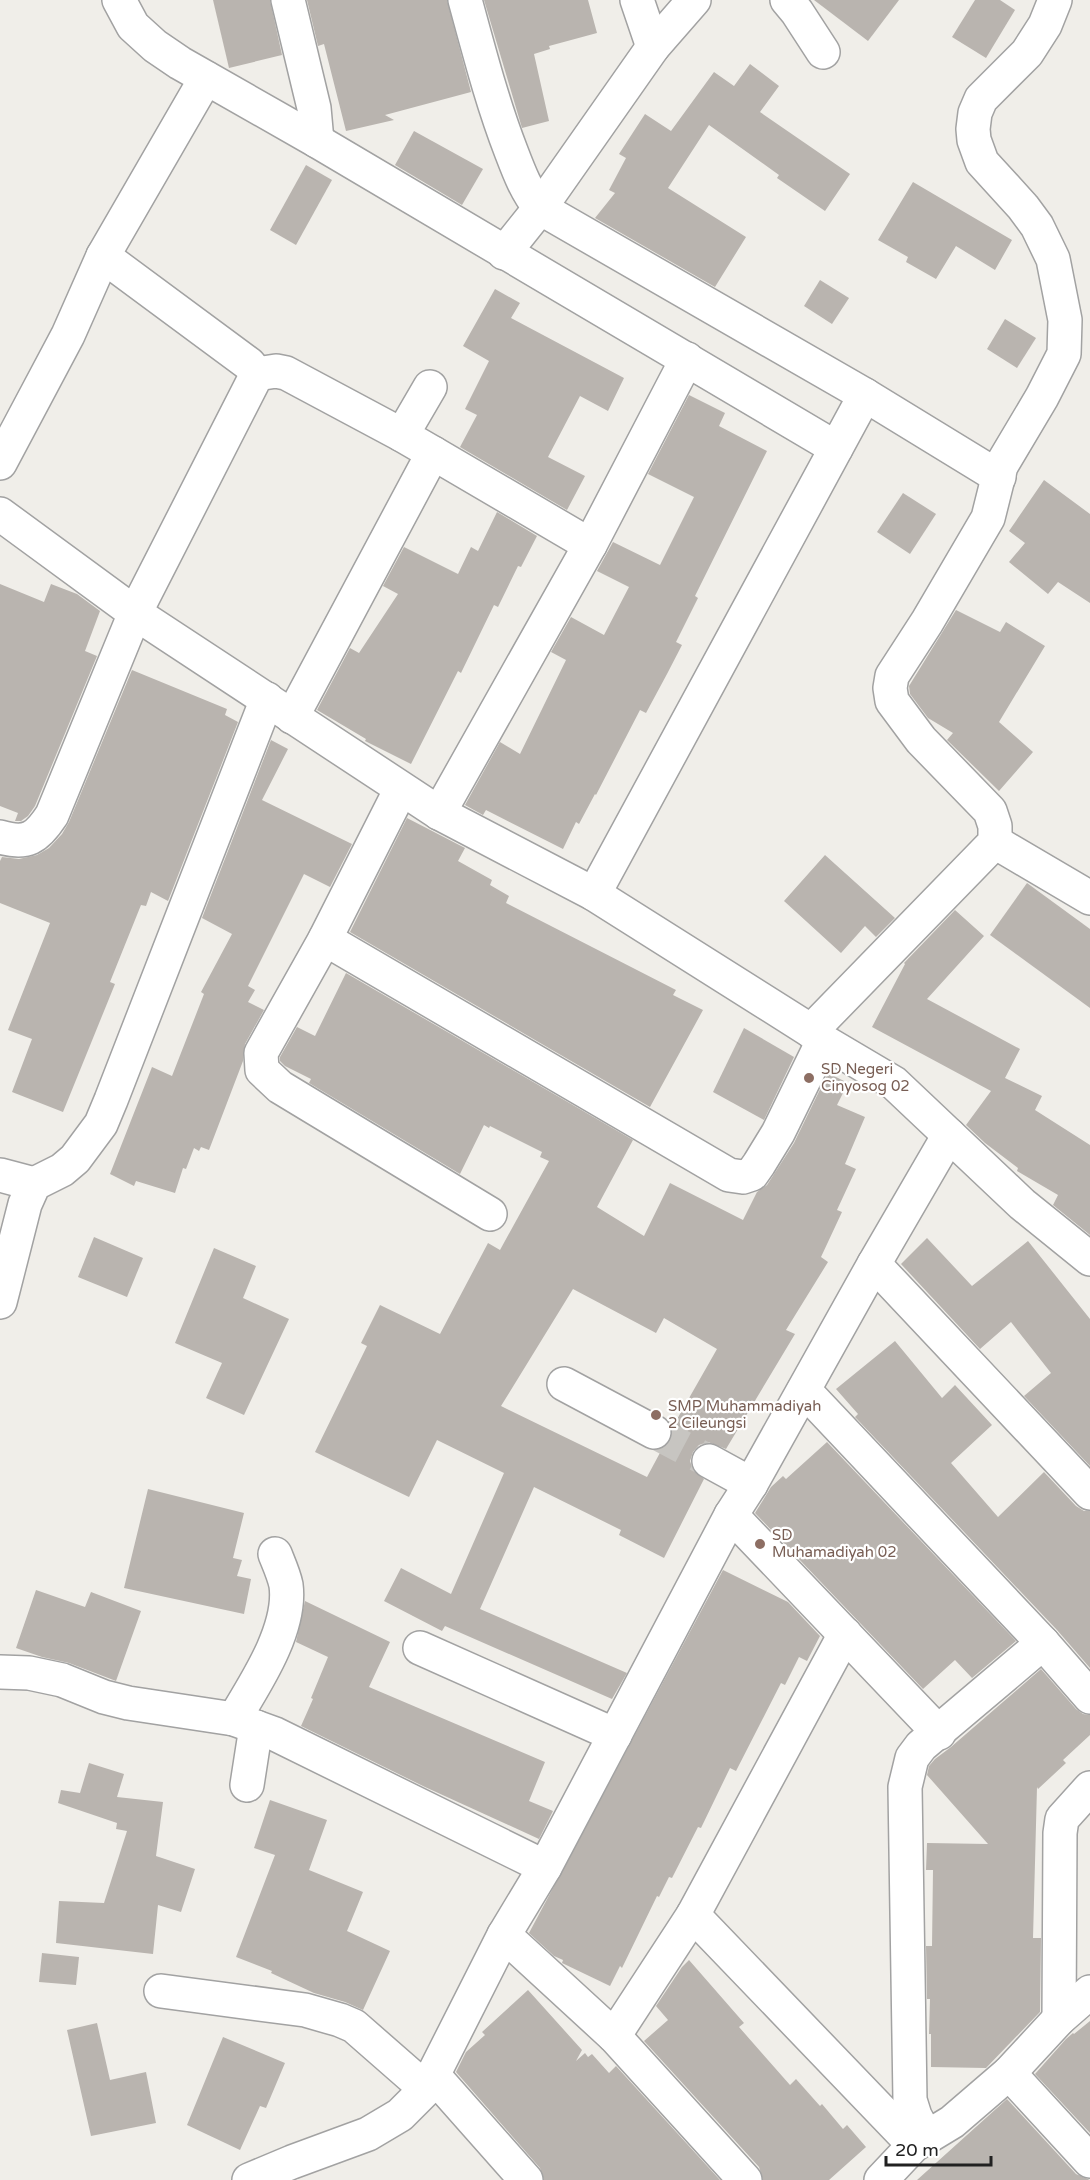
<svg xmlns="http://www.w3.org/2000/svg" width="1090" height="2180" font-family="'Varela Round',sans-serif">
	<style>
		.building { fill: #b9b4af; fill-rule: evenodd }
		.lines { fill: none; stroke-linecap: round; stroke-linejoin: round }
		.minor-tunnel { stroke: #c7c5c1; stroke-width: 33; stroke-dasharray: 33 16; stroke-linecap: butt }
		.minor-casing { stroke: #a2a2a2; stroke-width: 36 }
		.minor { stroke: #fff; stroke-width: 33 }
		.education-dot { fill: #8d6e63; stroke: #fff; stroke-width: 2 }
		.labels { text-anchor: middle; dominant-baseline: central; stroke-width: 4.5; stroke-linejoin: round; paint-order: stroke }
		.education-label { font-size: 15px; fill: #785e54; stroke: #fff; text-anchor: start }
	</style>
	<rect width="100%" height="100%" fill="#f0eee9"/>
	<!-- building -->
	<g class="building">
		<path d="M213,0H270L282,55L229,68Z"/>
		<path d="M307,0H447L471,92L385,115L394,120L346,131L324,44L318,46Z"/>
		<path d="M484,0H588L597,33L549,46L550,49L534,54L549,121L522,128Z"/>
		<path d="M814,0H899L868,41Z"/>
		<path d="M975,0H1000L1015,10L986,58L952,37Z"/>
		<path d="M750,64L779,86L760,112L850,174L825,211L777,178L779,175L709,125L668,188L746,237L715,287L595,218L615,193L609,190L626,158L619,154L645,114L671,131L714,72L734,86Z"/>
		<path d="M414,131L483,169L462,205L395,165Z"/>
		<path d="M306,165L332,180L296,245L270,230Z"/>
		<path d="M913,182L1012,240L995,270L956,246L936,279L906,262L908,257L878,240Z"/>
		<path d="M820,280L849,298L832,324L804,306Z"/>
		<path d="M495,289L520,303L511,318L624,378L608,411L580,396L548,457L585,476L567,510L460,447L477,415L465,409L489,361L463,346Z"/>
		<path d="M1005,319L1036,338L1017,368L987,349Z"/>
		<path d="M689,395L725,413L719,426L767,451L695,596L698,598L676,642L682,645L667,674L646,713L640,710L596,795L595,794L579,824L576,822L563,849L486,810L483,815L465,805L500,742L520,754L566,660L551,652L571,617L604,635L629,587L597,571L613,542L660,565L694,497L648,474Z"/>
		<path d="M1044,480L1090,514V603L1058,582L1048,594L1009,562L1025,543L1009,531Z"/>
		<path d="M903,493L936,514L910,554L877,532Z"/>
		<path d="M497,512L537,536L521,567L518,566L498,607L494,605L461,673L458,671L411,764L365,741L366,739L317,710L350,648L359,653L398,594L383,586L404,547L458,574L471,547L478,551Z"/>
		<path d="M0,584L44,602L51,584L77,594L100,611L85,651L97,656L35,806L28,816L21,821H15L18,813L0,806Z"/>
		<path d="M956,610L1000,632L1006,622L1045,646L999,722L1033,752L999,791L947,740L953,733L928,718L910,694L909,686Z"/>
		<path d="M132,670L227,709L225,715L238,722L168,901L151,892L146,906L141,905L110,982L115,984L63,1112L12,1092L32,1039L8,1030L50,923L0,903V861L2,857L19,859L37,855L49,848L62,834L69,822Z"/>
		<path d="M271,740L288,749L262,800L352,844L330,887L304,874L248,986L255,990L248,1002L264,1010L245,1044L243,1061L209,1150L201,1147L199,1151L194,1148L186,1169L183,1168L175,1193L136,1181L134,1186L110,1174L152,1067L172,1076L204,994L201,992L232,934L202,918Z"/>
		<path d="M407,818L465,848L458,861L492,880L490,885L509,896L506,903L676,990L673,995L703,1010L650,1107L350,932Z"/>
		<path d="M825,855L895,918L876,937L865,926L841,953L784,901Z"/>
		<path d="M1027,883L1090,929V1008L990,935Z"/>
		<path d="M955,910L984,936L927,999L1020,1049L1005,1078L1042,1096L1035,1110L1090,1145V1235L1053,1205L1058,1195L1017,1171L1018,1168L985,1143L966,1125L991,1091L872,1027L905,964L904,963Z"/>
		<path d="M346,973L633,1140L597,1207L644,1236L670,1183L743,1220L757,1192L767,1185L794,1143L828,1073L848,1083L837,1105L865,1117L845,1164L856,1169L837,1210L842,1212L821,1257L828,1262L786,1330L795,1334L726,1449L708,1442L699,1445L693,1452L690,1461L693,1470L704,1479L664,1558L619,1535L621,1530L534,1487L480,1609L627,1673L612,1699L445,1626L442,1631L384,1601L401,1568L451,1594L504,1473L437,1440L409,1497L315,1452L367,1346L361,1343L380,1305L440,1334L488,1243L500,1250L549,1161L540,1157L542,1152L490,1126L489,1128L484,1125L460,1174L309,1083L311,1079L285,1066L280,1061V1057L297,1027L315,1036ZM573,1289L656,1333L664,1318L717,1349L672,1428L670,1441L662,1449L647,1477L501,1406Z"/>
		<path d="M744,1028L794,1057L764,1120L713,1092Z"/>
		<path d="M94,1237L143,1258L127,1297L78,1277Z"/>
		<path d="M927,1238L972,1286L1028,1241L1090,1319V1466L1024,1396L1051,1373L1011,1322L980,1349L901,1264Z"/>
		<path d="M214,1248L256,1266L243,1298L289,1319L244,1415L206,1398L222,1363L175,1343Z"/>
		<path d="M895,1341L942,1398L955,1385L992,1425L951,1463L998,1517L1044,1472L1076,1506L1084,1511H1090V1668L1057,1630L855,1417L858,1414L836,1389Z"/>
		<path d="M827,1442L1016,1641L972,1678L955,1660L923,1689L755,1513L771,1487L783,1476L786,1479Z"/>
		<path d="M148,1489L244,1513L233,1558L242,1560L237,1576L251,1579L244,1614L124,1588Z"/>
		<path d="M723,1570L788,1602L820,1636L807,1661L799,1657L785,1685L781,1683L736,1771L730,1768L701,1828L698,1827L672,1878L669,1877L659,1897L657,1896L622,1968L620,1966L610,1986L562,1963L563,1960L554,1956L529,1933Z"/>
		<path d="M36,1590L85,1607L91,1592L141,1611L116,1681L69,1663L42,1657L16,1648Z"/>
		<path d="M305,1601L390,1642L369,1687L545,1762L529,1801L553,1811L539,1839L425,1787L301,1726L313,1699L311,1698L328,1657L296,1642Z"/>
		<path d="M1041,1669L1076,1709L1083,1714L1090,1715V1735L1063,1760L1066,1763L1038,1789L1037,1787L1033,1938H1041L1040,2012L986,2068L931,2067V2034H929L930,1999H927L926,1946H932L933,1870H926L927,1843L988,1844L927,1775L929,1766L935,1759L951,1747Z"/>
		<path d="M89,1763L124,1774L117,1797L163,1802L156,1856L195,1869L181,1912L158,1905L153,1954L56,1943L59,1901L104,1903L127,1831L116,1829L117,1823L58,1803L61,1790L80,1793Z"/>
		<path d="M270,1800L327,1820L309,1870L363,1892L347,1931L390,1951L363,2010L345,2002L314,1993L271,1973L272,1971L236,1957L275,1855L254,1848Z"/>
		<path d="M42,1953L79,1957L76,1985L39,1982Z"/>
		<path d="M689,1960L744,2023L739,2027L790,2085L796,2079L820,2106L822,2104L843,2129L847,2125L866,2147L829,2180H763L759,2167L644,2041L668,2020L656,2006L682,1967Z"/>
		<path d="M528,1990L582,2050L576,2061L585,2053L588,2057L592,2054L609,2073L616,2066L720,2180H544L540,2168L456,2072L466,2052L485,2035L482,2032Z"/>
		<path d="M1090,2021V2133L1035,2074L1066,2039L1073,2033L1074,2034Z"/>
		<path d="M97,2023L110,2080L146,2072L156,2123L91,2136L67,2030Z"/>
		<path d="M223,2037L285,2063L266,2108L260,2106L240,2150L187,2125Z"/>
		<path d="M1007,2099L1076,2174L1090,2180H917Z"/>
	</g>
	<g class="lines">
		<!-- minor-tunnel -->
		<path class="minor-tunnel" d="M654,1432L709,1461"/>
		<!-- minor casing -->
		<g class="minor-casing">
			<g id="minor">
				<path d="M119,0L133,26L155,46L180,63L317,141L836,448"/>
				<path d="M288,0L314,108L317,141"/>
				<path d="M465,0C479,51 492,102 511,151C519,172 526,191 540,208L865,395L999,477"/>
				<path d="M637,0L653,47"/>
				<path d="M787,0L797,12L823,52"/>
				<path d="M504,253L540,208L653,47L694,0"/>
				<path d="M103,256L249,364L257,374"/>
				<path d="M433,453L590,545"/>
				<path d="M0,463L68,335L103,256L206,78"/>
				<path d="M0,514L135,613L439,813L594,894L811,1031L823,1041L894,1083L1022,1204L1090,1259"/>
				<path d="M292,717L433,453L402,435L430,387"/>
				<path d="M401,789L325,939L261,1053L262,1070L280,1087L490,1214"/>
				<path d="M439,813L590,545L687,359"/>
				<path d="M0,837C27,845 37,838 52,815L135,613L257,374L276,371L286,373L402,435"/>
				<path d="M995,842L1090,898"/>
				<path d="M594,894L865,395"/>
				<path d="M325,939L729,1175L743,1177L752,1174L759,1164L778,1133L823,1041"/>
				<path d="M811,1031L995,842V826L990,811L921,740L892,701L890,688L892,676L927,622L988,518L1001,466L1042,397L1064,354L1065,320L1053,259L1037,226L1023,207L982,162L974,140L973,129L975,113L981,99L1027,53L1045,25L1055,0"/>
				<path d="M0,1175L34,1184"/>
				<path d="M874,1264L1090,1493"/>
				<path d="M0,1302L25,1204L34,1184L62,1170L75,1159L101,1124L111,1100L267,699"/>
				<path d="M564,1384L654,1432"/>
				<path d="M804,1390L1043,1643L1090,1697"/>
				<path d="M709,1461L751,1484"/>
				<path d="M731,1515L939,1733"/>
				<path d="M420,1648L615,1735"/>
				<path d="M0,1672L29,1673L62,1680L104,1697L128,1703L234,1719L275,1734L545,1867"/>
				<path d="M234,1719C255,1684 292,1629 286,1585C284,1575 279,1564 275,1554"/>
				<path d="M247,1785L256,1727"/>
				<path d="M693,1915L914,2145"/>
				<path d="M504,1935L614,2036L745,2180"/>
				<path d="M161,1991L305,2010L340,2020L354,2026L426,2089"/>
				<path d="M1059,2019L1060,1833L1062,1819L1090,1788"/>
				<path d="M614,2036L693,1915L845,1634"/>
				<path d="M1009,2073L1090,2161"/>
				<path d="M434,2076L526,2180"/>
				<path d="M927,2138L915,2116L910,2100L905,1787L912,1758L921,1746L1043,1643"/>
				<path d="M249,2180L292,2162L368,2134L400,2115L426,2089L504,1935L545,1867L731,1515L751,1484L874,1264L949,1135"/>
				<path d="M881,2180L914,2145L952,2122L1009,2073L1059,2019L1090,1992"/>
			</g>
		</g>
		<!-- minor -->
		<use href="#minor" class="minor"/>
	</g>
	<!-- markers -->
	<g class="education-dot">
		<circle cx="809" cy="1078" r="6"/>
		<circle cx="656" cy="1415" r="6"/>
		<circle cx="760" cy="1544" r="6"/>
	</g>
	<g class="labels">
		<!-- education labels -->
		<g class="education-label">
			<text x="821" y="1069">SD Negeri<tspan x="821" dy="17">Cinyosog 02</tspan></text>
			<text x="668" y="1406">SMP Muhammadiyah<tspan x="668" dy="17">2 Cileungsi</tspan></text>
			<text x="772" y="1535">SD<tspan x="772" dy="17">Muhamadiyah 02</tspan></text>
		</g>
	</g>
	<!-- scale -->
	<path d="M886 2156v9h105v-9" fill="none" stroke="#212121" stroke-width="3"/>
	<text x="895" y="2156" font-size="18" fill="#212121" stroke="#ffffff" stroke-width="4.5" paint-order="stroke">20 m</text>
</svg>
